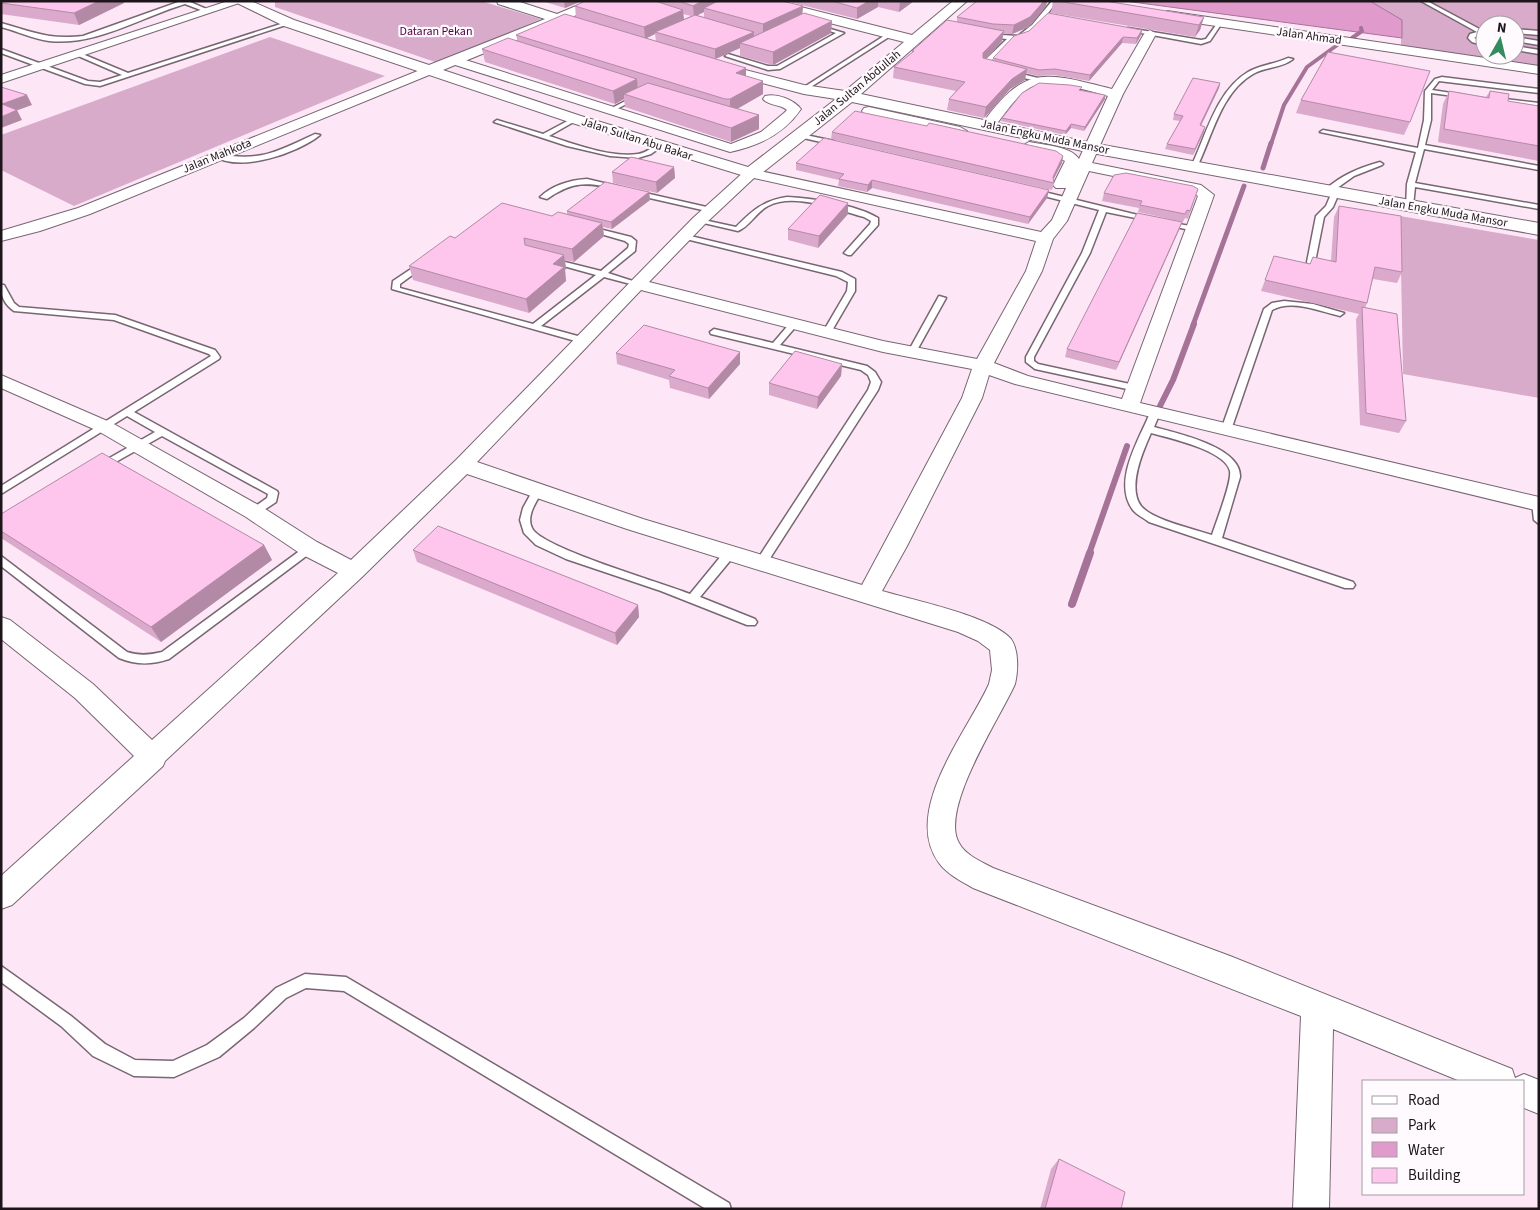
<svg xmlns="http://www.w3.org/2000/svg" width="1540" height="1210" font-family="'Source Sans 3',sans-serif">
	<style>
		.green { fill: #d9abcb; fill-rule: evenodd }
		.water { fill: #e09bcc; stroke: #a57397 }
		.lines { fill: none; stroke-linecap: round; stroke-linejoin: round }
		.stream-far3 { stroke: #a57397; stroke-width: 4 }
		.stream-far2 { stroke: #a57397; stroke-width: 5 }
		.stream-far1 { stroke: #a57397; stroke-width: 6 }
		.stream { stroke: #a57397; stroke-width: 8 }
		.lane-casing { stroke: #786673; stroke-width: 3 }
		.street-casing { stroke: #786673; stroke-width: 2 }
		.secondary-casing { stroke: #786673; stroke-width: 2 }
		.highway-casing { stroke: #786673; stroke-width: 2 }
		.lane { fill: #fff; fill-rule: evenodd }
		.street { fill: #fff; fill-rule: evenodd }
		.secondary { fill: #fff; fill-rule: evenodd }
		.highway { fill: #fff; fill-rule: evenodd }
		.wall { fill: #daa9cc; fill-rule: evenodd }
		.shaded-wall { fill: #b28aa6 }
		.building { fill: #fec5ed; stroke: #b28aa6 }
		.labels { text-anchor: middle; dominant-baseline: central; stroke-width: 4.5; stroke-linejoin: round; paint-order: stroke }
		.far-park-label { font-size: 12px; fill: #540046; stroke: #fffafd }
		.far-street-label { font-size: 12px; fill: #1c151a; stroke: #fffafd }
	</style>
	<rect width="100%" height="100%" fill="#fde7f6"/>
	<!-- green -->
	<g class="green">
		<path d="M275,1H481L541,19L438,63L275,7Z"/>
		<path d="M1370,1H1539V67L1401,47V20ZM1485,25H1515V55H1485Z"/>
		<path d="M270,37L385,76L74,206L1,170V135Z"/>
		<path d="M1400,216L1539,240V398L1403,374Z"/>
	</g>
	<!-- water -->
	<path class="water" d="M1125,1H1370L1402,20V38Z"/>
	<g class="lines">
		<!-- stream-far3 -->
		<g class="stream-far3">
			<path d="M1352,38L1362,31L1361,28"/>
			<path d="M1271,144L1284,105L1307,67L1340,43"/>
		</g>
		<!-- stream-far2 -->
		<g class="stream-far2">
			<path d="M1263,168L1271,143"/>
			<path d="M1193,325L1244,186"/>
		</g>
		<!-- stream-far1 -->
		<g class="stream-far1">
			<path d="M1160,406L1173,380L1194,324"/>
			<path d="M1089,554L1127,446"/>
		</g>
		<!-- stream -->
		<path class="stream" d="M1072,604L1090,553"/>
		<!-- lane casing -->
		<g class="lane-casing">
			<g id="lane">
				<path d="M181,1H188L211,11L206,12L185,4C141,17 97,46 49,41C33,39 17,31 1,27V23C33,32 49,40 83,36Z"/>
				<path d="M1052,1H1057C1047,14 1031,41 1013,39L989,63L988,65L992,68V70L983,67L984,61L1007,39L988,37L986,34L1018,36L1032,25Z"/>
				<path d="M1421,1H1427L1485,32V36L1481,34L1474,38L1485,42V46L1472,42L1468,38L1470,34L1477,32Z"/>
				<path d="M1219,21L1222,23L1210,41L1201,44L1125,30L1128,28L1201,40L1206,39Z"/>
				<path d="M287,22L292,23L100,86L85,84L1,53V49L88,81L100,82L122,75L76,55V53H80L128,73Z"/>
				<path d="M814,24L844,33L780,69L768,70L725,56L728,54L768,66H777L836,33L814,26Z"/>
				<path d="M1515,29L1539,31V35L1515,33Z"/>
				<path d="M887,34L892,35L806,90L801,89Z"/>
				<path d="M1515,37L1539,41V45L1515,41Z"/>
				<path d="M1515,46L1539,50V54L1515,50Z"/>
				<path d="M1288,58L1293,59C1282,68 1265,67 1253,74C1221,92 1212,137 1197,167L1192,168L1191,167C1206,136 1216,91 1248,72C1260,65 1275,64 1288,58Z"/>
				<path d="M1010,71L1046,80L1047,81L1044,83L1008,74V72Z"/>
				<path d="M1442,77L1539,89V93L1439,81L1432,90L1464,95L1461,97L1431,93V120L1425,145L1539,166V170L1424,149L1415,183L1539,205V209L1415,187L1413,206L1406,208L1407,184L1416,152L1320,132L1323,130L1418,148L1424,120L1425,91L1435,79Z"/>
				<path d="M635,96L640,97L611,112L606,111Z"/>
				<path d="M1505,99L1539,103V107L1503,102L1502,101Z"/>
				<path d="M575,117L578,119L577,120L549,136C574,144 611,158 638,154C646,153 652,147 659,144L662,146L651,154L638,158L610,156L567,146L494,122L497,120L543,134Z"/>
				<path d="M315,134L320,135C298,153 240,173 214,156L217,154C261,162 276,152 315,134Z"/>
				<path d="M801,134L834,141L837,143L834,145L799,137L798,136Z"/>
				<path d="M1380,162L1383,164L1382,165L1354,176L1333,191L1339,193L1333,207L1324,217L1315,262L1308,264L1307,262L1316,216L1326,206L1332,192L1328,194L1324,192L1325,190C1341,175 1359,168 1380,162Z"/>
				<path d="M587,179L621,187L617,189C587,182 573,181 547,199L540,197C553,185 570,180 587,179Z"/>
				<path d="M1032,189L1154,219L1150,221L1106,212L1090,253L1034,357V361L1038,364L1139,386V390L1136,391L1035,369L1026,362V357L1082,253L1099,210L1032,193Z"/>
				<path d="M632,190L711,208L715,210L711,212L632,194Z"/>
				<path d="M787,197C812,198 857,205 878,218V225L851,255H848L844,253L870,224L871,221L864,217C837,210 794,192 768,206C756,212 750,226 738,231L695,221L699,219L736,227C752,211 764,200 787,197Z"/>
				<path d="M1163,221L1195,227L1199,229L1195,231L1166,225H1163Z"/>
				<path d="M587,226L631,237L636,241L635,251L608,273L642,284L638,286L604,277L541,326L585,338V342H579L392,289L393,281L423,261H426V265L400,284V288L533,324L596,275L549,262V258L601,271L628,248L629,244L625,241L587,230Z"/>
				<path d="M682,234L842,272L855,279V291L830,334H824L823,332L847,291L848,282L836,276L682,238Z"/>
				<path d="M1,285H4L14,303L19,307L115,315L215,350L220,357L219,359L134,412L277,491L278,493L276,502L258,514H250L249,512L250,510L267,498L268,494L162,436L105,468H99L97,466L99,464L155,432L127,416L1,494V486L211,356L209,354L114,320L14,311C4,304 1,296 1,285Z"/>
				<path d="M939,296L946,298L916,352L912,355L909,354L908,352Z"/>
				<path d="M1284,301L1313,304L1344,313L1340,316C1319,311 1292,299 1272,310L1231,430L1226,433L1223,432L1221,430L1264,309L1272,303Z"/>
				<path d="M794,321L798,324L780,345L867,366L875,372L881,382L878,390L765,566H757L756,563L757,560L868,390L871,382L868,375L861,370L711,334L710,332L714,329L773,343L791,322Z"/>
				<path d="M1155,410L1160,413L1154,427C1176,433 1242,447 1240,477L1222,538L1353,582L1355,585L1353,588H1345L1149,522C1144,518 1137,515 1133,510C1112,482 1139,440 1150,413ZM1151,433C1169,438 1225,450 1230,471C1232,483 1216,522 1212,535C1194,529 1152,520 1141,506C1127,487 1143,451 1151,433Z"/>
				<path d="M537,489L542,492C536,502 526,516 532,528C541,548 663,583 690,594L726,550H734L735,553L734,556L700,597L755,619L757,622L755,625H747L661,591L566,559L536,545L524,533L520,520L523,508L533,490Z"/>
				<path d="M1537,500H1539V524L1534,520L1532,503Z"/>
				<path d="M309,544L313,545L314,548L313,551L169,659C151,665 136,665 119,658L1,566V556L127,652C139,656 150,655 162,652Z"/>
				<path d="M1,966L71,1016L105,1044L135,1060L173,1061L207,1045L244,1018L276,988L305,974L346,977L729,1203L731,1209H706L344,991L306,988L286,998L254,1028L219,1057L174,1077L134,1076L93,1056L61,1026L1,982Z"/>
			</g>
		</g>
		<!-- street casing -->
		<g class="street-casing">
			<g id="street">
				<path d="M228,1H245L1,83V75Z"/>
				<path d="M1150,30L1156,34L1123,94L1092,163L1201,185L1214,195L1140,403L1539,497V511L1015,384L989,375L982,398L907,546L882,591C913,600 991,616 1011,639C1019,650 1018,672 1015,684C1000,718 939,809 959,843C965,855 982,862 993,868L1230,956L1512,1069L1515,1078L1524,1074L1539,1080V1114L1524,1108V1081H1460L1333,1029L1329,1209H1293L1301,1016L973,888C961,881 947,874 939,863C901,811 968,731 989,684L992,670L990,650L978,641L958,632L627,529L467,474L362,577L165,761L163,766L12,905L1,909V876L134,756L75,698L1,639V617L10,620L93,684L152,740L338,573L301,554L246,517L98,431L1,388V375L112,423L262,507L317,542L351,560L456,460L693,218L746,170L751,169L1041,232L1052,220L1066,188H1056L1053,185L1065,161L1055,156L1024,149L1022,146L1029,142C1043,145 1071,146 1079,159L1108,96C1090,91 1048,78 1031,87C1016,95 1005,114 994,127H984L982,124C1025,63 1047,73 1112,89L1144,34ZM1089,171L1191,192L1198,196L1122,399L1028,376L994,363L1042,271L1053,239L1067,221ZM754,178L1036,241L1026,271L977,359L883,341L649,282L705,224ZM641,290L883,352L972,369L962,398L862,585L643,519L477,462Z"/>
				<path d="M456,57L731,144L761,132L784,113L787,110C780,104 769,106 763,99L765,96C777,93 794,100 801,109C784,134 759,146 730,152L452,64L450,61L452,58Z"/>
				<path d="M430,66L434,67L436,70L434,73L90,214L40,231L1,241V231L78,208Z"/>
				<path d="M869,107L960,127L967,131L960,135L864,114L862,111L864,108Z"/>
			</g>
		</g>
		<!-- secondary casing -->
		<g class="secondary-casing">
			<path id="secondary" d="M233,1H251L294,20L429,65L545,19L498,4L497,1H517L557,14L588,1H606L570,18L597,26L599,29L597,32L592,33L558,23L443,70L581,116L748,167L836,99L804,94L705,68L703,65L705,62L710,61L804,85L845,91L904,42L755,4L754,1H777L912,35L953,1H967L861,94L1092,143L1539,223V235L1092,153L852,102L757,177L751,178L569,122L284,26Z"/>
		</g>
		<!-- highway casing -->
		<g class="highway-casing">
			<path id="highway" d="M1167,11L1539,66V74L1162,18L1160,15Z"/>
		</g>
		<!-- lane -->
		<use href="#lane" class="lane"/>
		<!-- street -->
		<use href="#street" class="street"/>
		<!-- secondary -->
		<use href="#secondary" class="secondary"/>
		<!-- highway -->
		<use href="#highway" class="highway"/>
	</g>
	<!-- wall -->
	<g class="wall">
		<path d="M1,1H123L124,3L79,25L1,14Z"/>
		<path d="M542,1H582L565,8Z"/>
		<path d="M585,1H782L803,6L802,14L831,33L773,65L740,56V48L716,59L746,76L763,94L737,109L759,115V129L731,142L625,107L624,99L615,104L485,62L482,49L518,42L516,35L576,17L575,6ZM704,12V17L697,15ZM683,14L691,16L684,19ZM655,34L656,41L646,38Z"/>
		<path d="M786,1H914L899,12L878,7L857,19Z"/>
		<path d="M977,1H1047L1046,6L1029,27L1012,34H1003L1002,41L986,59L993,60V58L1142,30L1141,35L1136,44L1122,43L1089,81L1054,75L1038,76L1026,73L1025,80L1010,89L984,118L947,110L949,99L956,91L893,78L894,67L912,53V51L957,22V17Z"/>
		<path d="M1053,1H1105L1204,17L1200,30L1195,37L1051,13Z"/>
		<path d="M1220,83L1219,88L1201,126L1205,127L1193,155L1165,149L1167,144L1180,121L1173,120L1174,114Z"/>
		<path d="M1081,91L1105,99L1084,131L1071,128L1065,135L1001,121L1002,118Z"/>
		<path d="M1449,91L1486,97L1490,91L1508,101L1539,106V161L1438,142L1443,104Z"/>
		<path d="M1301,100L1410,122L1404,135L1296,113Z"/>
		<path d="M832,132L1063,156L1062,163L1053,180L1054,183L1052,190L831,139Z"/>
		<path d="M796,163L1049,190L1047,198L1028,224L872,188L867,192L838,186L839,180L796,170Z"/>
		<path d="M674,167L675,178L657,193L613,183L612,172Z"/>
		<path d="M1198,189L1188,219L1185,218L1183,222L1138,212L1139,208L1102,201L1104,193Z"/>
		<path d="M649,192L650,200L612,229L603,227L604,236L574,262L565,260L566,269L565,270L566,281L529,313L413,280L409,266L455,238L552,216L567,214V211Z"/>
		<path d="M848,203V214L818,248L788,240V229Z"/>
		<path d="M1339,206L1402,272L1397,283L1373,279L1367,303L1365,308L1406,421L1399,433L1360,425L1356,319L1359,314L1261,291L1274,256L1310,264L1313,257L1331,261L1334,217Z"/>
		<path d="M1179,230L1116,370L1065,357L1067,349Z"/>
		<path d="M616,353L740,364L709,399L670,388L669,380L617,364Z"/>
		<path d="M842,364L841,376L817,409L769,395V383Z"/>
		<path d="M1,514L264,545L272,560L161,642L1,538Z"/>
		<path d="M413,550L638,605L639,617L617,645L417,562Z"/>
		<path d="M1059,1159L1121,1209H1040L1051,1169Z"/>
	</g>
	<!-- shaded-wall -->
	<g class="shaded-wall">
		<path d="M99,1H123L124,3L79,25L74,13Z"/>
		<path d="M564,1H582L565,8Z"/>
		<path d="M702,1H727L704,8V12L694,17L693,6Z"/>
		<path d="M869,1H878V7L857,19V8Z"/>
		<path d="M900,1H914L899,12Z"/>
		<path d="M1044,1H1047L1046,6L1029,27L1012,34L1014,25Z"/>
		<path d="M803,6L802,18L763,36V24Z"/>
		<path d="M683,10L684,21L655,32V34L645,39L644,27Z"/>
		<path d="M1204,17L1200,30L1195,37L1199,25Z"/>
		<path d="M832,21L831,33L773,65V52Z"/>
		<path d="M1142,30L1141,35L1136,44L1137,38Z"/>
		<path d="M1004,31L1002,41L982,64L983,53Z"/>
		<path d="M754,32V41L740,43V48L715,59V49Z"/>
		<path d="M1123,37L1122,43L1089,81L1090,75Z"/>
		<path d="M746,68V81L736,73Z"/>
		<path d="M1027,69L1025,80L1010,89L984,118L986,107L1012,79Z"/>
		<path d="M637,79L638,92L624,94V99L615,104L613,91Z"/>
		<path d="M763,81V94L730,113V99Z"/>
		<path d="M1220,83L1219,88L1198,131L1200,125Z"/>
		<path d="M27,95L32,105L7,114L2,104Z"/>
		<path d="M1105,95V99L1084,131L1085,127Z"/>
		<path d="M17,110L22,120L1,128V117Z"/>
		<path d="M759,115V129L731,142V128Z"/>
		<path d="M1071,124V128L1065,135L1066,131Z"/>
		<path d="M1205,127L1204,132L1193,155L1195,149Z"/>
		<path d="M1063,156L1062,163L1051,184L1053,177Z"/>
		<path d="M674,167L675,178L657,193L656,182Z"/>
		<path d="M872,180V188L867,192L868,185Z"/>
		<path d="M1049,190L1047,198L1028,224L1030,217Z"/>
		<path d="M649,192L650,200L612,229L611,222Z"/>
		<path d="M848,203V214L818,248L819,236Z"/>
		<path d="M1182,222L1179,230L1116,370L1119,362Z"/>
		<path d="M602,223L604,236L574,262L572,249Z"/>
		<path d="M564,255L566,269L565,270L566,281L529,313L526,299L553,264Z"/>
		<path d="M740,352V364L709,399L708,388Z"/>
		<path d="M842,364L841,376L817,409L818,397Z"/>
		<path d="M264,545L272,560L161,642L151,627Z"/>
		<path d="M638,605L639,617L617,645L615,633Z"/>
	</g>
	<!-- building -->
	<g class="building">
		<path d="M1,1H99L74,13L1,3Z"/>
		<path d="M585,1H655L683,10L644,27L575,6Z"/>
		<path d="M679,1H702L693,6Z"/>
		<path d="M718,1H782L803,6L763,24L704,8Z"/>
		<path d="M832,1H869L857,8Z"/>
		<path d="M977,1H1044L1030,17L1014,25L993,24L957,17Z"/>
		<path d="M1058,1H1105L1204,17L1199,25Z"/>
		<path d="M804,13L832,21L773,52L740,43Z"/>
		<path d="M1048,13L1142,30L1137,38L1123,37L1090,75L1055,69L1039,70L993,58L1014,36L1029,31Z"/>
		<path d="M565,14L746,68L736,73L763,81L730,99H725L516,35Z"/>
		<path d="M695,15L754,32L715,49L655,32Z"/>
		<path d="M947,20L1004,31L983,53V58L1027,69L1012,79L986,107L949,99L965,82L894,67L914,51H912Z"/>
		<path d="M508,38L637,79L613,91L482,49Z"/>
		<path d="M1328,52L1430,71L1410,122L1301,100Z"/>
		<path d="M1193,78L1220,83L1200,125L1205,127L1195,149L1167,144L1183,116L1174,114Z"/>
		<path d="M648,83L759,115L731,128L624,94Z"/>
		<path d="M1039,83L1070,85L1082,87L1079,90L1105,95L1085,127L1071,124L1066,131L1002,118L1022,93Z"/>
		<path d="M1,87L27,95L2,104L17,110L1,117Z"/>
		<path d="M1449,91L1489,98L1490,91L1509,94L1508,101L1539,106V146L1444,129Z"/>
		<path d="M855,111L927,126L929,123L1056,151L1063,156L1053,177L1054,183L832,132Z"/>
		<path d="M824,138L1049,190L1030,217L872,180L868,185L839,179L844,174L796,163Z"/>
		<path d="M631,157L674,167L656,182L612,172Z"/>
		<path d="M1126,173L1193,186L1198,189L1190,211L1187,210L1185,214L1140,205L1142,201L1104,193L1114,175Z"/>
		<path d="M605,182L649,192L611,222L567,211Z"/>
		<path d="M820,195L848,203L819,236L788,229Z"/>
		<path d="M502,203L552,216L558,212L602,223L572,249L524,238L525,245L564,255L553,264L564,267L526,299L409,266L450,236L455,238Z"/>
		<path d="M1339,206L1401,216L1402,272L1375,267L1367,303L1265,280L1274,256L1310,264L1313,257L1336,262Z"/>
		<path d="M1137,213L1182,222L1119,362L1067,349Z"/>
		<path d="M1362,307L1397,314L1406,421L1366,413Z"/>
		<path d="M644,325L740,352L708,388L669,376L675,370L616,353Z"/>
		<path d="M795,351L842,364L818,397L769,383Z"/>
		<path d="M102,453L264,545L151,627L1,531V514Z"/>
		<path d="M438,526L638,605L615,633L413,550Z"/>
		<path d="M1059,1159L1125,1192L1121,1209H1045Z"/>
	</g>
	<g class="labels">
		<!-- far-park labels -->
		<g class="far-park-label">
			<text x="436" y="31">Dataran Pekan</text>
		</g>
		<!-- far-street labels -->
		<g class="far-street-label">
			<text transform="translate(1309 36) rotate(8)">Jalan Ahmad</text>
			<text transform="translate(857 88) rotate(-40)">Jalan Sultan Abdullah</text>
			<text transform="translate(1045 137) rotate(12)">Jalan Engku Muda Mansor</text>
			<text transform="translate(637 139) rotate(18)">Jalan Sultan Abu Bakar</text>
			<text transform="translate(217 156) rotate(-22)">Jalan Mahkota</text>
			<text transform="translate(1443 212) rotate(10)">Jalan Engku Muda Mansor</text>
		</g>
	</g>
	<!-- border -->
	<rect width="1540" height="1210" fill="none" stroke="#1c151a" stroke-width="5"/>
	<!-- legend -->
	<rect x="1362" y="1080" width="162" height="115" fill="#fffafd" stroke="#a49ea2"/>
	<rect x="1372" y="1096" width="25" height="8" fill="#ffffff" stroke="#a49ea2"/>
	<text x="1408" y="1105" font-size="15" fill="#1c151a">Road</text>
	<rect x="1372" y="1118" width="25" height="15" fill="#d9abcb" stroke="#a49ea2"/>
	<text x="1408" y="1130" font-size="15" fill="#1c151a">Park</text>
	<rect x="1372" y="1142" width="25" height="15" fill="#e09bcc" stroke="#a49ea2"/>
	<text x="1408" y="1155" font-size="15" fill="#1c151a">Water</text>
	<rect x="1372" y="1168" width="25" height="15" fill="#fec5ed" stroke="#a49ea2"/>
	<text x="1408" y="1180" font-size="15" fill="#1c151a">Building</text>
	<!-- north arrow -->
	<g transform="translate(1500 40) rotate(8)"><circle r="24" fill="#fffafd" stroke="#a49ea2"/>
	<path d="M0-4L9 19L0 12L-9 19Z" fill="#348b5e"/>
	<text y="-8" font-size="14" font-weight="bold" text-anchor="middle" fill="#1c151a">N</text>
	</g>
</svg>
